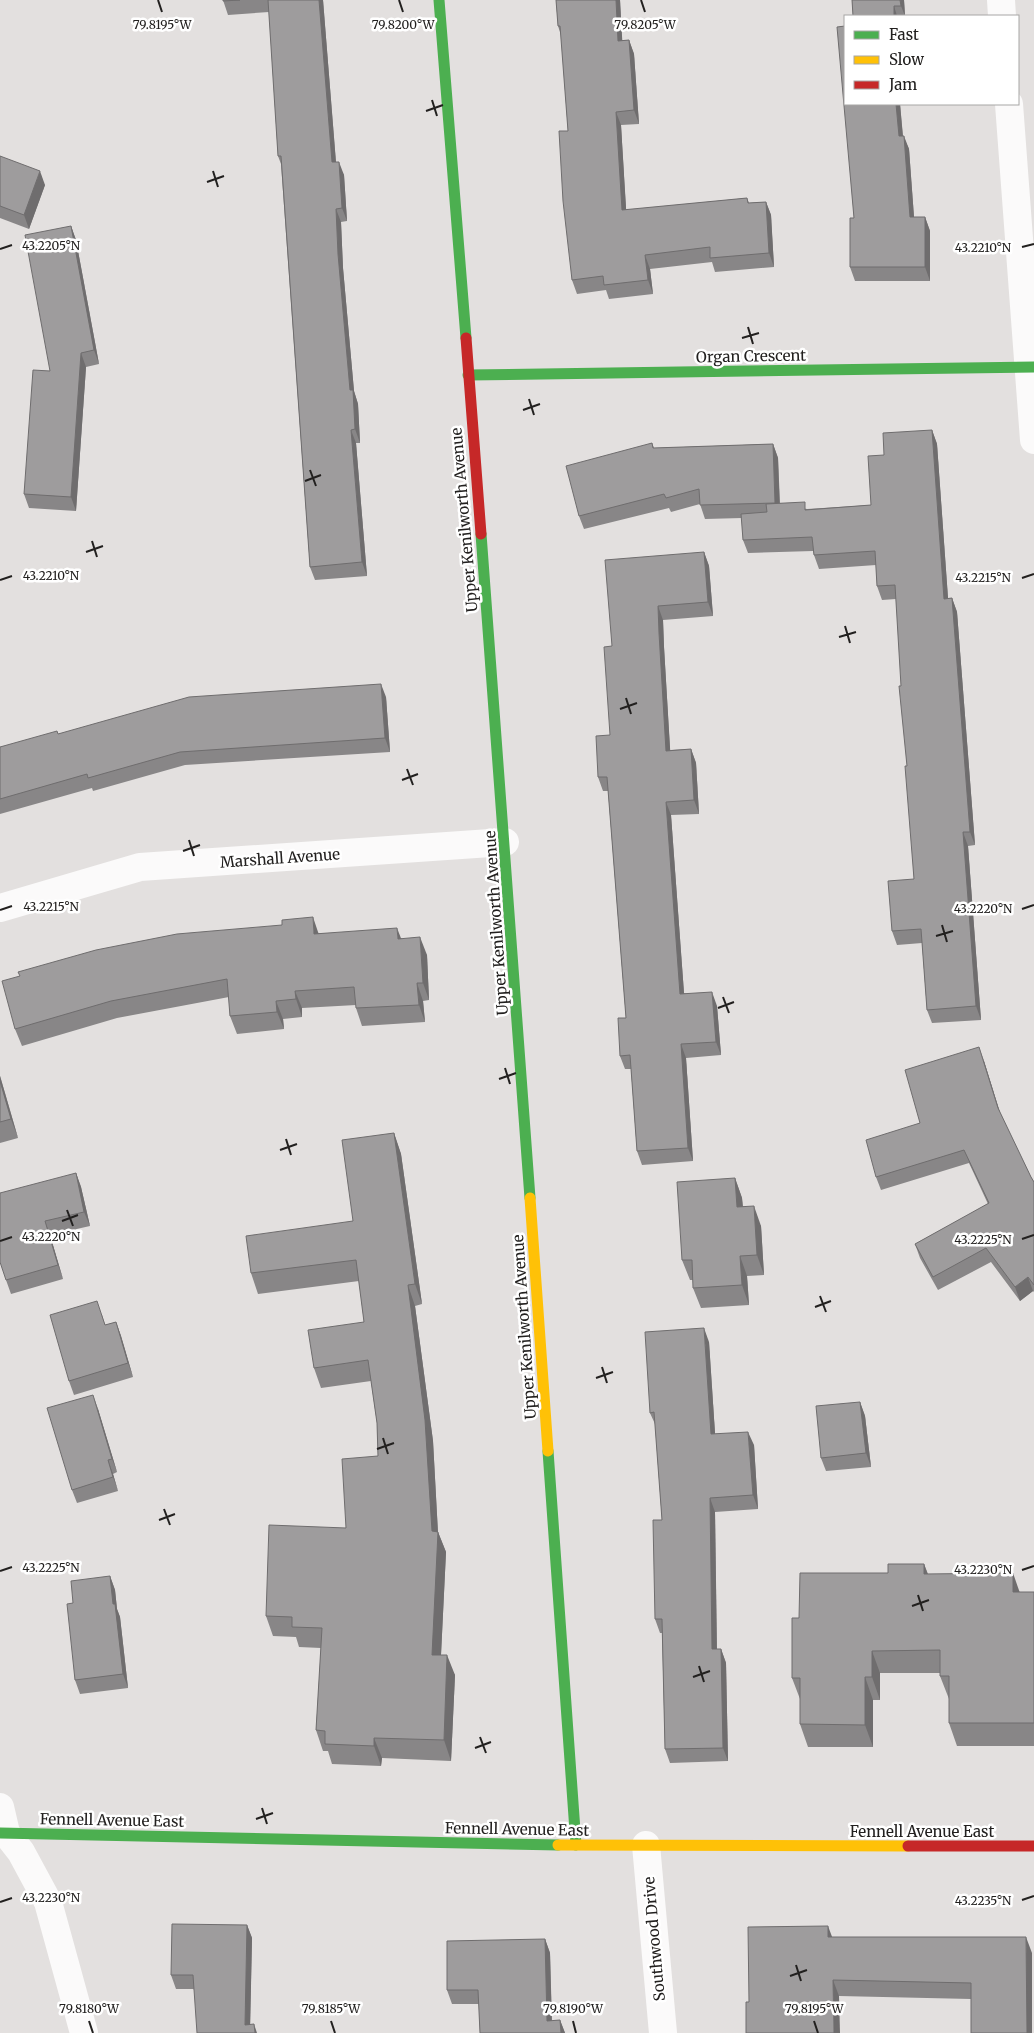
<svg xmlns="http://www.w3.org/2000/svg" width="1034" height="2033" font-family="Merriweather,serif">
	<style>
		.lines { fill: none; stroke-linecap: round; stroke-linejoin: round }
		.street { stroke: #fbfafa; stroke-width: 28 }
		.fast { stroke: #4caf50; stroke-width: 11 }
		.slow { stroke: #ffc107; stroke-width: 11 }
		.jam { stroke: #c62828; stroke-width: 11 }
		.wall { fill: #888687 }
		.shaded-wall { fill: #6f6d6e }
		.building { fill: #9e9c9d; stroke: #6f6d6e }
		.ticks { fill: none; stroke: #22201f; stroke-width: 2 }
		.labels { text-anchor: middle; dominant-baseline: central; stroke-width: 5; stroke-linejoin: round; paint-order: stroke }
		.street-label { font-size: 15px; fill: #22201f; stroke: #fff }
		.ticks-label { font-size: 12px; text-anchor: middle; fill: #22201f; stroke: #fff; stroke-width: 5; stroke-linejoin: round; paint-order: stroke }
	</style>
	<rect width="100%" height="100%" fill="#e3e0df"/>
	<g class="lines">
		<!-- street -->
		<g class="street">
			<path d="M1001,0L1002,16"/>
			<path d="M1009,104L1034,440"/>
			<path d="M0,908L140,867L505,842"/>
			<path d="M0,1807L6,1833L21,1852L48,1902L84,2033"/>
			<path d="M646,1845L663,2033"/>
		</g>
		<!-- fast -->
		<g class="fast">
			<path d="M439,0L466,338"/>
			<path d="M468,375L1034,367"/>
			<path d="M481,534L530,1198"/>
			<path d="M548,1451L576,1845"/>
			<path d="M0,1833L558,1845"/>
		</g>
		<!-- slow -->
		<g class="slow">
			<path d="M530,1198L548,1451"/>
			<path d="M558,1845L908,1846"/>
		</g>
		<!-- jam -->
		<g class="jam">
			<path d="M466,338L481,534"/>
			<path d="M908,1846H1034"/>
		</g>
	</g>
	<!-- wall -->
	<g class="wall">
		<path d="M223,0H323L336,162L344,175L347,221L341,222L343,268L354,391L358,404L360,443H356L367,576L315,580L310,567L281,164L278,156L269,12L228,15Z"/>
		<path d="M556,0H620L622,40H629L634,54L639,124L621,125L626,210L747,198L749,203L766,202L771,215L774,267L715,272L712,262L650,269L653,294L609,299L606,290L577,294L572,280L568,131L561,35L558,26Z"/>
		<path d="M852,0H904L905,16H853Z"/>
		<path d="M845,104H900L903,136L909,149L914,217H925L930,231V281H855L850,267L854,218Z"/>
		<path d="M0,156L45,185L29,229L0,218Z"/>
		<path d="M71,226L76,240L99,364L86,367L76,511L29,508L24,494L50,371Z"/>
		<path d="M932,430L937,444L948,598H952L957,612L975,845L968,846L981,1020L932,1023L927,1010L922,943L897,945L892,931L914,879L907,766L896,599L882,600L877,586L876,565L819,569L814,555L813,551L748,553L743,540L742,518L705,519L700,504L671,512L669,508L584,529L579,516L652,443L654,448L773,444L778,458L780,503L807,509L871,505L884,455Z"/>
		<path d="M704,552L709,566L713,616L663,620L664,647L670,750L691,749L696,763L699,814L671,815L684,993L717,1006L721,1055L686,1058L693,1161L642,1165L637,1151L631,1069H625L620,1056L626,1018L608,791H603L598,777L610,735L612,646Z"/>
		<path d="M386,697L390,752L185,765L93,791L92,788L0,814V747L58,734Z"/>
		<path d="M282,925L319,933L401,938L427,955L429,1000L423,1001L425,1022L362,1026L356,1008V1005L302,1008V1017L283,1019L284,1029L237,1034L230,1016L229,997L117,1018L22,1046L15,1029Z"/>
		<path d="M984,1061L1000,1113L1031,1177L1034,1182V1292L1033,1291L1020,1301L991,1262L938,1290L920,1258L915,1244L988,1204L969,1163L881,1190L876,1177L920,1123Z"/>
		<path d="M0,1076L18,1138L0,1143Z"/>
		<path d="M394,1133L401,1154L422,1304L415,1306L433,1441L438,1532L446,1552L441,1655L455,1675L451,1761L382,1758L381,1766L332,1764L328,1751H323L316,1730L321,1648L299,1647L296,1637L273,1636L266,1616L346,1528L378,1456L377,1423L371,1381L321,1388L314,1368L364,1322L359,1281L258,1294L251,1273L353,1221Z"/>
		<path d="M76,1173L81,1187L90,1226L50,1235L63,1279L11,1294L6,1280Z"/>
		<path d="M735,1178L742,1198L743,1206L761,1226L764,1275L747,1276L749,1305L701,1308L693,1288V1280H690L682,1260Z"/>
		<path d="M102,1315L105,1325L116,1322L121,1336L133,1377L74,1395L69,1381Z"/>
		<path d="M709,1342L715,1434L754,1445L758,1509L715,1512L717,1649H721L726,1663L728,1761L670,1763L665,1749L662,1633H660L655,1619L662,1520L655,1424L650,1413Z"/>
		<path d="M860,1402L865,1416L871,1467L826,1471L821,1458Z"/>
		<path d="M98,1409L117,1472L113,1474L118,1491L77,1503L72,1490Z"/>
		<path d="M924,1564L928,1574L1020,1592H1034V1746H957L949,1723V1699L940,1676V1673H880V1700H873V1747H808L800,1724V1699L792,1678L799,1618L888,1573Z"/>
		<path d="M110,1576L115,1590L117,1609L120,1617L128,1688L80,1694L75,1680L73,1603Z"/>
		<path d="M247,1925L252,1938L250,2024L193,1989H176L171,1975Z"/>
		<path d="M832,1937L1032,1953V2033H971V1999L839,1996L749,2002Z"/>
		<path d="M545,1939L550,1953L552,2021L560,2020L565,2033H480L479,2004H452L447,1990Z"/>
	</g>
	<!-- shaded-wall -->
	<g class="shaded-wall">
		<path d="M319,0H323L337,176L332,162Z"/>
		<path d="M616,0H620L623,54L618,41Z"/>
		<path d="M900,0H904L905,16L901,6Z"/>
		<path d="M894,6L897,16H894Z"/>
		<path d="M629,40L634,54L639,124L634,110Z"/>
		<path d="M896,104H900L904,150L899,136Z"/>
		<path d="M616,112L621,125L627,224L622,210Z"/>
		<path d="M904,136L909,149L915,231L910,217Z"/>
		<path d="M339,162L344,175L347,221L342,208Z"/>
		<path d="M40,171L45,185L29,229L24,215Z"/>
		<path d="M766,202L771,215L774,267L769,253Z"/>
		<path d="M336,209L341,222L343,268L354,391L358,404L360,443L355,429L350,390L338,254Z"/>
		<path d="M925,217L930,231V281L925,267Z"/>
		<path d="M71,226L76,240L99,364L94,350Z"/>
		<path d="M645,255L650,269L653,294L648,280Z"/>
		<path d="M81,353L86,367L76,511L71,497Z"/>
		<path d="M351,430L356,443L367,576L362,562Z"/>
		<path d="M932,430L937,444L949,612L944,599Z"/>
		<path d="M773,444L778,458L780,516L775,503Z"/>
		<path d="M704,552L709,566L713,616L708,602Z"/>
		<path d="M952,598L957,612L975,845L970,832Z"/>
		<path d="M658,606L663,620L664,647L671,764L666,751L659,633Z"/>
		<path d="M381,684L386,697L390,752L385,738Z"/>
		<path d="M691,749L696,763L699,814L694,800Z"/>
		<path d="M666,802L671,815L685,1007L680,994Z"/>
		<path d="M963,832L968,846L981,1020L976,1006Z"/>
		<path d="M313,917L319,935L314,934Z"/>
		<path d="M397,928L404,946L398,939Z"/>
		<path d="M420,937L427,955L429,1000L423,983Z"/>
		<path d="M417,983L423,1001L425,1022L419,1005Z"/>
		<path d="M295,991L302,1008V1017L296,999Z"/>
		<path d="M712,992L717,1006L721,1055L716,1042Z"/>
		<path d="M276,1001L283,1019L284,1029L277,1012Z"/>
		<path d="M681,1044L686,1058L693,1161L688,1148Z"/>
		<path d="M979,1047L984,1061L1003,1122L998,1108Z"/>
		<path d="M0,1076L18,1138L11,1119L0,1081Z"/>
		<path d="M394,1133L401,1154L422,1304L415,1284Z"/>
		<path d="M76,1173L81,1187L90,1226L84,1212Z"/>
		<path d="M735,1178L742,1198L744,1226L737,1207Z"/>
		<path d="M754,1206L761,1226L764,1275L757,1255Z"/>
		<path d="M45,1221L50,1235L63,1279L58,1265Z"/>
		<path d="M740,1256L747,1276L749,1305L742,1285Z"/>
		<path d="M1028,1277L1033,1291L1020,1301L1015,1287Z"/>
		<path d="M408,1285L415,1306L433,1441L438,1534V1532L446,1552L440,1675L432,1655V1531Z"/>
		<path d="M116,1322L121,1336L133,1377L128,1363Z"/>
		<path d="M704,1328L709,1342L716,1448L711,1434Z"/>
		<path d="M93,1395L98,1409L117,1472L112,1459Z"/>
		<path d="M860,1402L865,1416L871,1467L866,1453Z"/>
		<path d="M748,1432L754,1445L758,1509L753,1495Z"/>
		<path d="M108,1460L113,1474L118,1491L113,1477Z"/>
		<path d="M710,1498L715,1512L717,1663L712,1649Z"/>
		<path d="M924,1564L932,1586L924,1574Z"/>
		<path d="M1013,1573L1021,1596L1013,1592Z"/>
		<path d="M110,1576L115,1590L117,1609L120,1617L128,1688L123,1674L113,1604Z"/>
		<path d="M721,1649L726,1663L728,1761L723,1748Z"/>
		<path d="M872,1651L880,1673V1700L872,1677Z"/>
		<path d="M447,1655L455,1675L451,1761L444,1740Z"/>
		<path d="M865,1677L873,1700V1747L865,1725Z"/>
		<path d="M374,1738L382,1758L381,1766L374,1746Z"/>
		<path d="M247,1925L252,1938L250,2033L245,2025Z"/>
		<path d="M828,1926L834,1942L828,1937Z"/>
		<path d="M1026,1937L1032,1953V2033H1027Z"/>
		<path d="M545,1939L550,1953L552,2033L547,2021Z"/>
		<path d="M833,1980L839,1996L840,2033H834Z"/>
		<path d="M560,2020L565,2033H561Z"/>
		<path d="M254,2024L257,2033H255Z"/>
	</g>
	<!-- building -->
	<g class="building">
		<path d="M223,0H240L223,1Z"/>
		<path d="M268,0H319L332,162H339L342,208L336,209L338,254L350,390H353L355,429L351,430L362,562L310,567L281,156H278Z"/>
		<path d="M556,0H616L618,41L629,40L634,110L616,112L622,210L747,198L748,203L766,202L769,253L710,258V247L645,255L648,280L604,285L603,276L572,280L563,201L559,131H568L560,26H558Z"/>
		<path d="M852,0H900L901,6H894V16H853Z"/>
		<path d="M845,26V104H896L899,136H904L910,217H925V267H850V218H854L837,27Z"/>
		<path d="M0,156L40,171L24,215L0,206Z"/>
		<path d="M71,226L94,350L81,353L71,497L24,494L33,370L50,371L25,235Z"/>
		<path d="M932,430L944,599L952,598L970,832H963L976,1006L927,1010L921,929L892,931L888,881L914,879L905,766H907L899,686H901L895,585L877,586L875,551L814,555L812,537L743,540L741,514L767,512L766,504L805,502V510L871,505L868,456L884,455L883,433Z"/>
		<path d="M652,443L653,448L773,444L775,503L700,505L699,489L666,498L664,494L579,516L566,466Z"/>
		<path d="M704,552L708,602L658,606L659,633L666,751L691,749L694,800L666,802L680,994L712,992L716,1042L681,1044L688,1148L637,1151L630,1055L620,1056L618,1018H626L607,777H598L596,736L610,735L604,647L612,646L605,560Z"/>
		<path d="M381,684L385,738L180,752L88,778L87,774L0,799V747L57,731L58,734L189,697Z"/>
		<path d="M313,917L314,934L397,928L398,939L420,937L423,983H417L419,1005L356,1008L354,987L295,991L296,999L276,1001L277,1012L230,1016L227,979L111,1001L15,1029L2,981L20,976L18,972L96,950L177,934L282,925V920Z"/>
		<path d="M979,1047L998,1108L1031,1177L1034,1182V1285L1028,1277L1015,1287L986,1248L933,1277L915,1244L989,1203L964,1150L876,1177L866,1140L920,1123L905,1070Z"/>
		<path d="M0,1081L11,1119L0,1122Z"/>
		<path d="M394,1133L415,1284L408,1285L425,1420L432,1531L438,1532L432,1655H447L444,1740L374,1738V1746L325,1744V1731L316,1730L322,1628L292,1627V1617L266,1616L269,1525L346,1528L342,1459L378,1456L377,1423L368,1360L314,1368L308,1330L364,1322L356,1260L251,1273L246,1236L353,1221L342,1140Z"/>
		<path d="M76,1173L84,1212L45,1221L58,1265L6,1280L0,1262V1193Z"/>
		<path d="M735,1178L737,1207L754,1206L757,1255L740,1256L742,1285L693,1288L692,1260H682L677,1182Z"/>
		<path d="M97,1301L105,1325L116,1322L128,1363L69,1381L50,1315Z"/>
		<path d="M704,1328L711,1434L748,1432L753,1495L710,1498L712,1649H721L723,1748L665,1749L662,1619H655L653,1520H662L654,1412L650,1413L645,1332Z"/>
		<path d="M93,1395L112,1459L108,1460L113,1477L72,1490L47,1408Z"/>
		<path d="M860,1402L866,1453L821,1458L816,1406Z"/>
		<path d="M888,1564H924V1574L1013,1573V1592H1034V1723H949V1676H940V1650L872,1651V1677H865V1725L800,1724V1678H792V1618H799L800,1573H888Z"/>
		<path d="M110,1576L113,1604H115L123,1674L75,1680L67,1604L73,1603L71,1581Z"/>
		<path d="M172,1924L247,1925L245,2025L254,2024L255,2033H197L193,1975H171Z"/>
		<path d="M828,1926V1937H1026L1027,2033H971V1983L833,1980L834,2033H746V2002H749L748,1927Z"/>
		<path d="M545,1939L547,2021L560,2020L561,2033H480L478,1990H447V1941Z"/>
	</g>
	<!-- ticks -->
	<path class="ticks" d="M158,0L162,12M399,0L403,12M641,0L645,12M432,100L437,116M426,111L443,105M213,171L218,187M207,182L224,176M1022,247L1034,244M0,249L12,245M748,327L753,344M742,338L759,333M529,399L534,415M523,410L540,404M310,470L316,486M305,481L321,475M92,541L97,557M86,552L103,546M1022,578L1034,574M0,580L12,576M845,626L850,643M839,637L856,632M626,698L631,714M620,709L637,703M407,769L413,785M402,780L418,774M189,840L194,856M183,851L200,845M1022,909L1034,905M0,910L12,906M942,925L947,942M936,936L953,931M723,997L729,1013M718,1008L734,1002M505,1068L510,1084M499,1079L516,1073M286,1139L291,1155M280,1150L297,1144M67,1210L73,1226M62,1221L78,1215M1022,1239L1034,1235M0,1241L12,1237M820,1296L826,1312M815,1307L831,1301M602,1367L607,1383M596,1378L613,1372M383,1438L388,1454M377,1449L394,1443M164,1509L170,1525M159,1520L175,1514M1022,1570L1034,1566M0,1571L12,1567M918,1595L923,1611M912,1606L929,1600M699,1666L704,1682M693,1677L710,1671M480,1737L486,1753M475,1748L491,1742M262,1808L267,1824M256,1819L273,1813M1022,1900L1034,1896M0,1902L12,1898M796,1965L801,1981M790,1976L807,1970M89,2021L93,2033M331,2021L335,2033M573,2021L576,2033M814,2021L818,2033"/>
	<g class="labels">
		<!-- street labels -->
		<g class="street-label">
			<text transform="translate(751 356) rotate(-1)">Organ Crescent</text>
			<text transform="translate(464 520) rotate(-95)">Upper Kenilworth Avenue</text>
			<text transform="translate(280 858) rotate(-4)">Marshall Avenue</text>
			<text transform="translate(496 923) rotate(-94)">Upper Kenilworth Avenue</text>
			<text transform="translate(524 1327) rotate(-94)">Upper Kenilworth Avenue</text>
			<text transform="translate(112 1820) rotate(1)">Fennell Avenue East</text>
			<text transform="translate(517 1829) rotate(1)">Fennell Avenue East</text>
			<text x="922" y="1831">Fennell Avenue East</text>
			<text transform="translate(654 1939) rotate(-95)">Southwood Drive</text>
		</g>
	</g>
	<g class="ticks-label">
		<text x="162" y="29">79.8195°W</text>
		<text x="403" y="29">79.8200°W</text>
		<text x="645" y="29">79.8205°W</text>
		<text x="51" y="250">43.2205°N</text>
		<text x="983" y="252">43.2210°N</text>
		<text x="51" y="580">43.2210°N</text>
		<text x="983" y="582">43.2215°N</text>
		<text x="51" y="911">43.2215°N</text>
		<text x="983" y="913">43.2220°N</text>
		<text x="51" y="1241">43.2220°N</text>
		<text x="983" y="1244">43.2225°N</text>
		<text x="51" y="1572">43.2225°N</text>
		<text x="983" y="1574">43.2230°N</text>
		<text x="51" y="1902">43.2230°N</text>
		<text x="983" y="1905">43.2235°N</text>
		<text x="89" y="2013">79.8180°W</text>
		<text x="331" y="2013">79.8185°W</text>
		<text x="573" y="2013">79.8190°W</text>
		<text x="814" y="2013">79.8195°W</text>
	</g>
	<!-- legend -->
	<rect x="844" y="15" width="175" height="90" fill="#ffffff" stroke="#a7a6a5"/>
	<rect x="854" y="31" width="25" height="8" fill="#4caf50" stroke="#a7a6a5"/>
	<text x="889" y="40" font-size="15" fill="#22201f">Fast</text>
	<rect x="854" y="56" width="25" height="8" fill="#ffc107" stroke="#a7a6a5"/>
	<text x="889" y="65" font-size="15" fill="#22201f">Slow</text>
	<rect x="854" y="81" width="25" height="8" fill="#c62828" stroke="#a7a6a5"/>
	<text x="889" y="90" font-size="15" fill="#22201f">Jam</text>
</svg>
